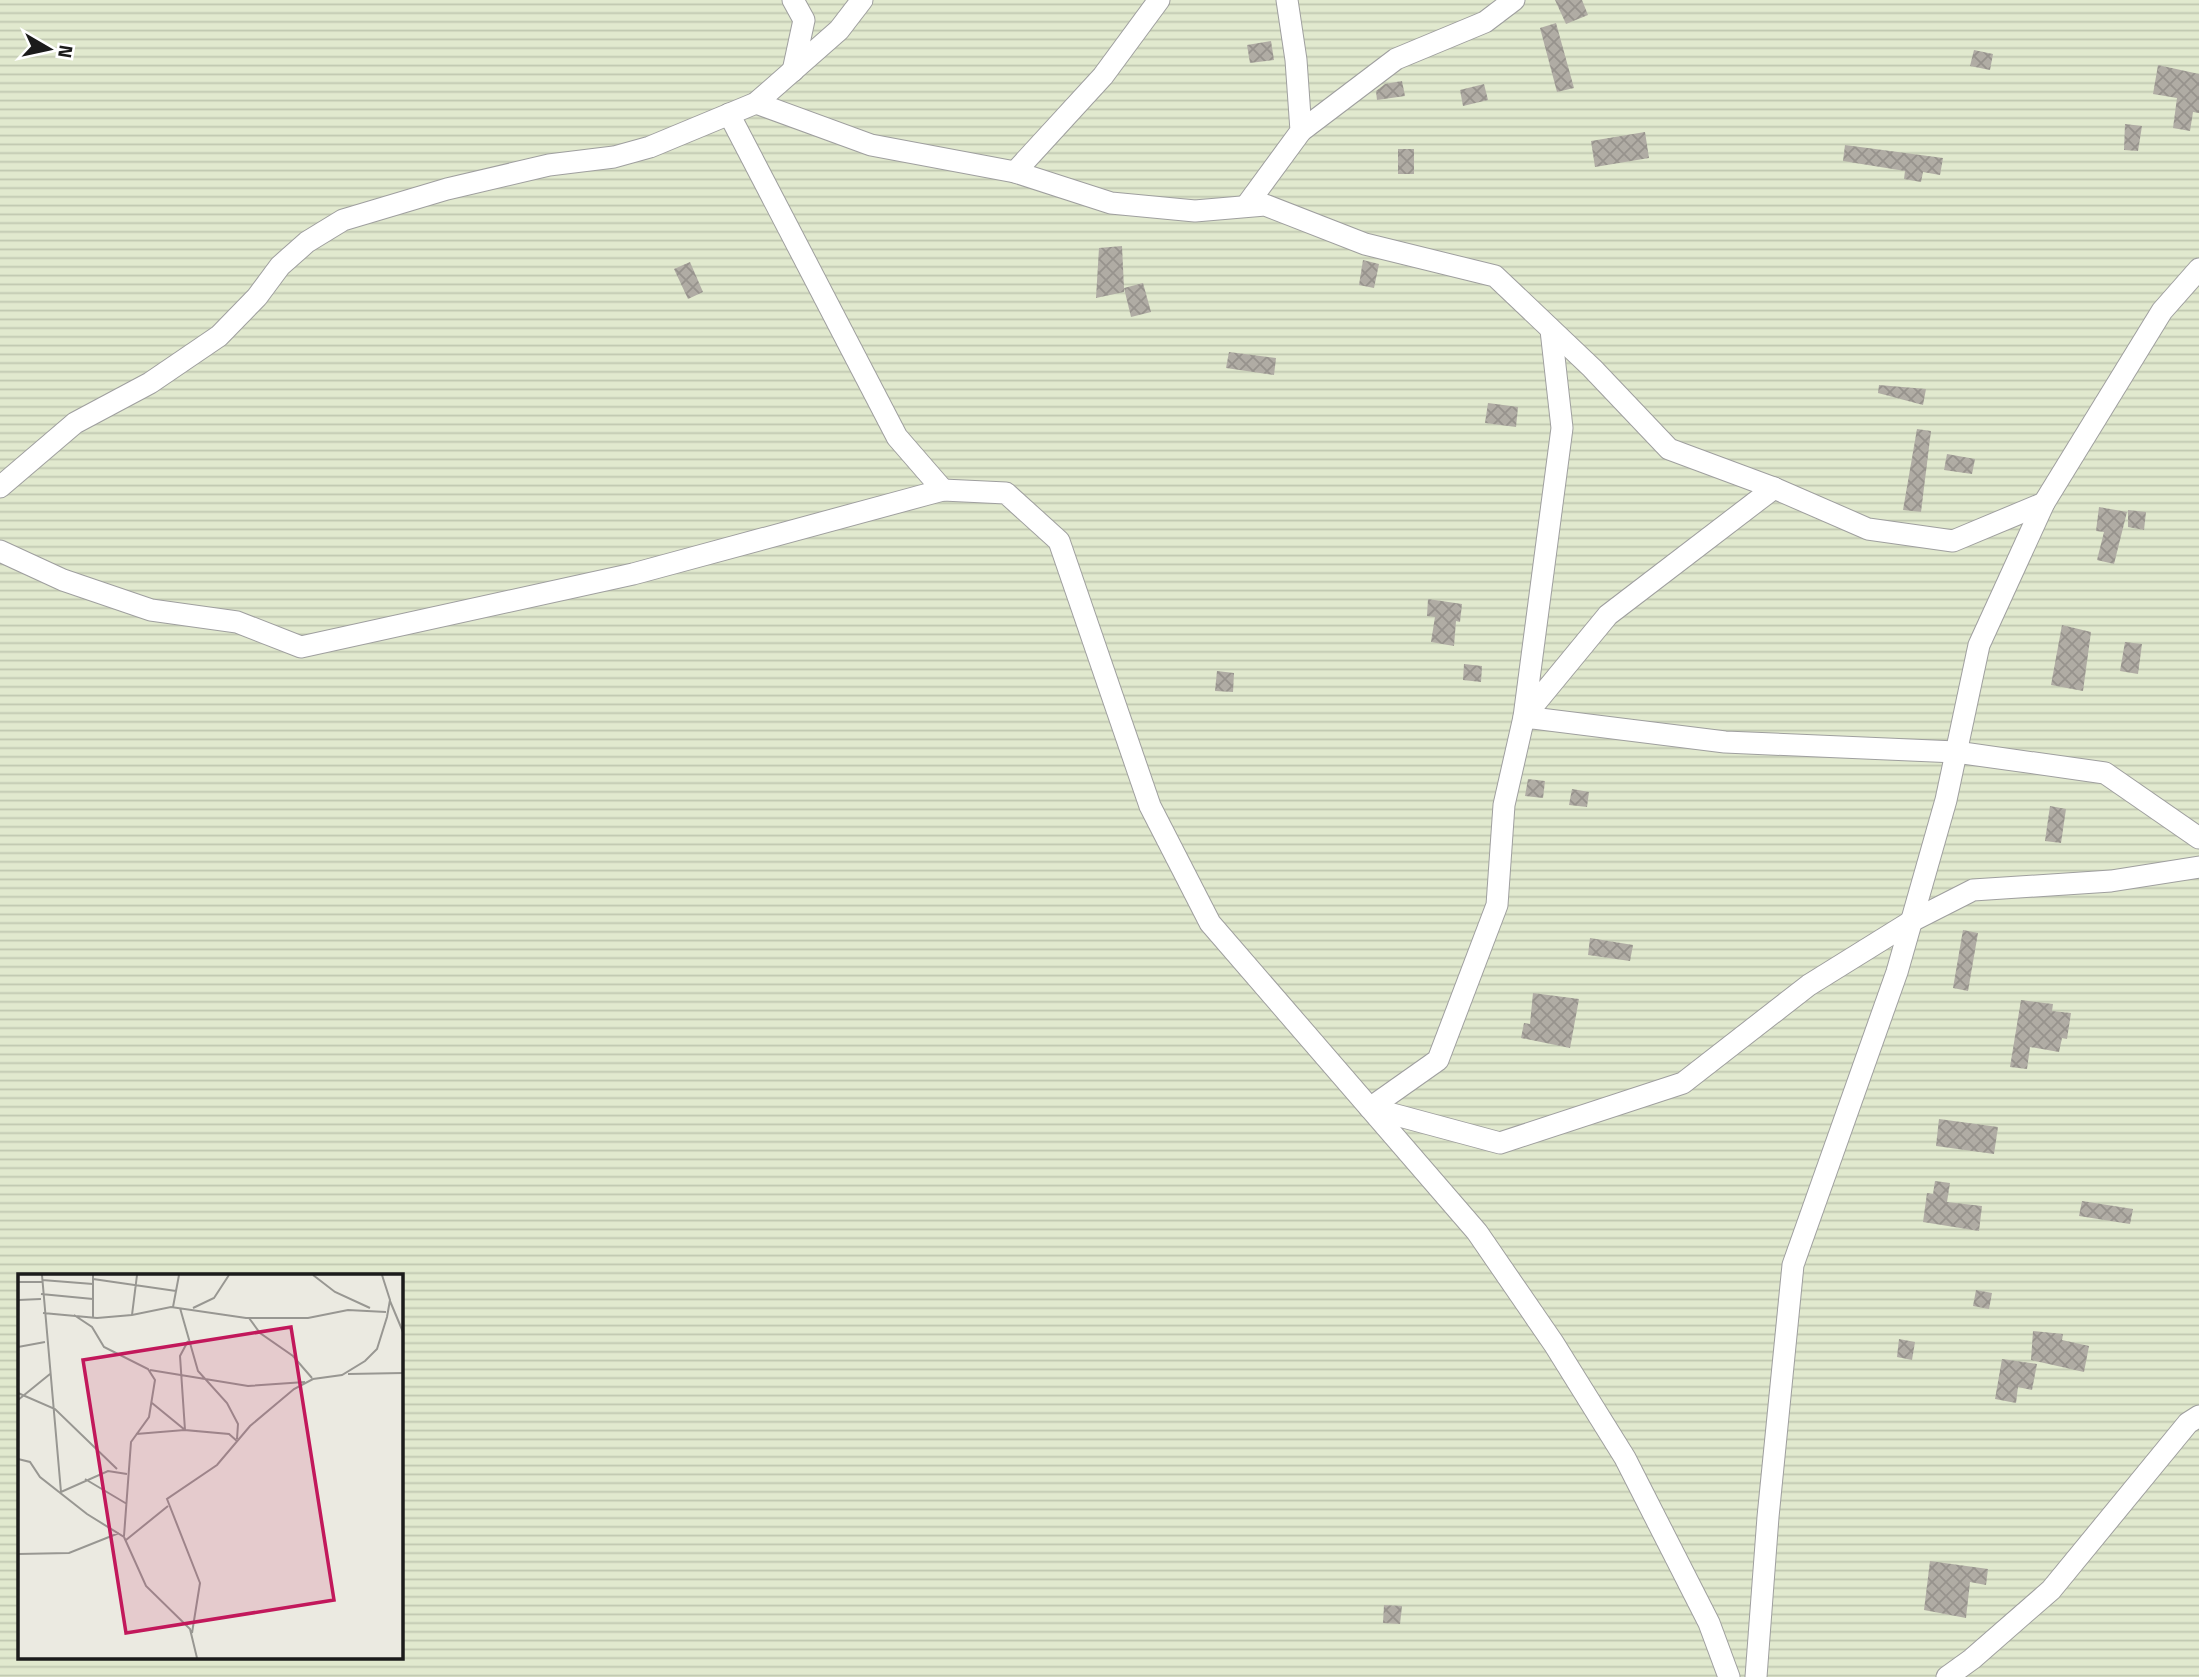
<svg xmlns="http://www.w3.org/2000/svg" width="2199" height="1677" font-family="'Titillium Web',sans-serif">
	<style>
		.farmland { fill: url(#farmland-rules); fill-rule: evenodd }
		.building { fill: url(#building-cross-hatch) }
		.lines { fill: none; stroke-linecap: round; stroke-linejoin: round }
		.minor-casing { stroke: #9f9f9f; stroke-width: 23 }
		.minor { stroke: #fff; stroke-width: 21 }
		.inset-road { fill: none; stroke: #989792; stroke-width: 2 }
		.view { fill: #c2185b; fill-opacity: 0.15; stroke: #c2185b; stroke-width: 3.5 }
		.inset-edge { fill: none; stroke: #1b1b1b; stroke-width: 3.5 }
	</style>
	<defs>
		<pattern id="farmland-rules" width="6" height="5" patternUnits="userSpaceOnUse" patternTransform="scale(1.75)"><rect width="6" height="5" fill="#e1e9ce"/><path d="M0 2.5h6" fill="none" stroke="#c0c7b0"/></pattern>
		<pattern id="building-cross-hatch" width="8" height="8" patternUnits="userSpaceOnUse" patternTransform="scale(1.75)"><rect width="8" height="8" fill="#b0aca4"/><path d="M0 0l8 8M0 8l8-8" fill="none" stroke="#97938d"/></pattern>
	</defs>
	<rect width="100%" height="100%" fill="#ebeae1"/>
	<!-- farmland -->
	<path class="farmland" d="M0,0H2199V1677H0ZM19,1276H401V1658H19Z"/>
	<!-- building -->
	<g class="building">
		<path d="M1555,0H1582L1588,15L1566,24Z"/>
		<path d="M1556,23L1574,88L1557,92L1540,28Z"/>
		<path d="M1271,41L1274,60L1250,63L1247,45Z"/>
		<path d="M1974,50L1993,54L1990,70L1970,66Z"/>
		<path d="M2158,65L2199,74V113L2193,112L2190,131L2173,128L2177,98L2153,94Z"/>
		<path d="M1402,81L1405,96L1377,100L1376,91L1385,84Z"/>
		<path d="M1484,84L1488,100L1463,106L1460,90Z"/>
		<path d="M2125,124L2142,126L2138,151L2124,150Z"/>
		<path d="M1645,132L1649,158L1595,167L1591,141Z"/>
		<path d="M1845,145L1943,158L1940,175L1923,172L1921,182L1904,179L1905,171L1843,161Z"/>
		<rect x="1398" y="149" width="16" height="25"/>
		<path d="M1122,246L1124,288L1143,283L1151,312L1131,317L1124,288V292L1096,298L1099,248Z"/>
		<path d="M1363,260L1379,264L1374,288L1359,285Z"/>
		<path d="M690,262L703,292L688,299L674,269Z"/>
		<path d="M1229,352L1276,358L1274,375L1226,368Z"/>
		<path d="M1879,385L1926,389L1923,405L1878,393Z"/>
		<path d="M1488,403L1518,407L1516,427L1485,423Z"/>
		<path d="M1917,429L1931,431L1921,512L1903,510Z"/>
		<path d="M1947,454L1975,459L1972,474L1944,470Z"/>
		<path d="M2099,507L2127,512L2114,564L2097,560L2104,532L2096,531Z"/>
		<path d="M2128,510L2146,512L2144,530L2128,527Z"/>
		<path d="M1428,599L1462,604L1460,622L1456,621L1454,646L1431,642L1435,617L1427,616Z"/>
		<path d="M2062,625L2091,632L2083,691L2051,685Z"/>
		<path d="M2125,642L2142,644L2138,674L2120,671Z"/>
		<path d="M1464,664L1482,666L1481,682L1463,680Z"/>
		<path d="M1217,671L1234,673L1233,692L1215,691Z"/>
		<path d="M1528,779L1545,781L1543,798L1525,796Z"/>
		<path d="M1572,789L1589,792L1587,807L1569,805Z"/>
		<path d="M2050,806L2066,809L2061,843L2045,841Z"/>
		<path d="M1963,930L1978,933L1968,991L1953,988Z"/>
		<path d="M1590,938L1633,945L1630,961L1588,955Z"/>
		<path d="M1533,993L1579,999L1570,1048L1521,1038L1524,1023L1530,1024Z"/>
		<path d="M2021,1000L2053,1004L2052,1011L2071,1013L2067,1039L2062,1038L2059,1052L2030,1047L2027,1069L2010,1067Z"/>
		<path d="M1939,1119L1998,1127L1994,1154L1936,1146Z"/>
		<path d="M1935,1181L1950,1183L1947,1202L1982,1206L1979,1231L1923,1222L1927,1193L1933,1194Z"/>
		<path d="M2082,1201L2133,1209L2130,1224L2079,1216Z"/>
		<path d="M1976,1290L1992,1293L1989,1309L1973,1306Z"/>
		<path d="M2033,1331L2063,1334L2062,1340L2089,1346L2084,1372L2031,1360Z"/>
		<path d="M1899,1339L1915,1342L1912,1360L1897,1357Z"/>
		<path d="M2002,1359L2037,1364L2032,1390L2018,1387L2016,1403L1995,1399Z"/>
		<path d="M1930,1561L1988,1569L1986,1585L1970,1582L1966,1618L1924,1610Z"/>
		<path d="M1384,1605L1402,1606L1400,1624L1383,1623Z"/>
	</g>
	<g class="lines">
		<!-- minor casing -->
		<g class="minor-casing">
			<g id="minor">
				<path d="M793,71L804,20L793,0"/>
				<path d="M756,103L871,145L1015,172L1111,203L1195,211L1265,205L1365,244L1495,276L1592,368L1669,449L1774,488L1868,529L1953,541L2044,503L2162,311L2199,269"/>
				<path d="M729,114L897,437L943,490"/>
				<path d="M1301,131L1396,59L1485,22L1514,0"/>
				<path d="M1015,172L1103,76L1159,0"/>
				<path d="M1246,206L1301,131L1296,60L1287,0"/>
				<path d="M1551,330L1562,428L1524,717L1608,615L1774,488"/>
				<path d="M0,487L75,423L150,383L219,336L257,297L280,266L307,242L343,220L447,189L549,165L614,157L650,147L756,103L839,30L862,0"/>
				<path d="M0,551L63,580L151,610L237,622L301,647L633,574L943,490L1006,493L1059,541L1150,806L1210,923L1477,1232L1554,1344L1625,1458L1709,1623L1729,1677"/>
				<path d="M1370,1108L1438,1060L1497,905L1504,805L1524,717L1725,742L1956,752L2105,773L2199,838"/>
				<path d="M1370,1108L1500,1143L1683,1083L1809,985L1912,921L1973,890L2111,881L2199,867"/>
				<path d="M1756,1677L1768,1517L1793,1265L1897,972L1946,800L1979,645L2044,503"/>
				<path d="M1947,1677L1972,1659L2051,1590L2188,1423L2199,1416"/>
			</g>
		</g>
		<!-- minor -->
		<use href="#minor" class="minor"/>
	</g>
	<!-- overview -->
	<g transform="translate(18 1274)">
		<rect width="385" height="385" fill="#ebeae1"/>
		<path class="inset-road" d="M24,1L43,218L90,197L109,200M119,1L114,41L153,33L228,44H290L330,36L368,38M295,1L317,18L352,34M75,5L158,17M24,6L75,10M0,8H24M23,20L75,25M0,26L23,25M372,27L385,58M155,33L161,1M162,34L180,97L209,129L220,150L219,165M175,34L196,24L211,1M25,39L79,44L114,41M56,41L74,53L86,73L130,95L137,106L131,143L113,168L106,262M75,43V1M231,44L242,59L275,82L294,104M170,67L162,82L167,156L211,160L219,167M0,73L27,68M132,96L230,112L287,108M330,100L385,99M0,119L37,135L99,195M0,126L32,100M118,160L167,156L134,129M0,185L12,188L22,203L69,240L106,263L128,312L172,355L179,384M67,205L109,230M108,266L150,232M0,280L51,279L101,259M174,359L182,309L149,225L199,191L232,152L276,115L295,105L324,101L347,87L359,75L369,43L372,26L364,1"/>
		<path class="view" d="M273,53L316,326L108,359L65,86Z"/>
		<rect width="385" height="385" class="inset-edge"/>
	</g>
	<!-- north arrow -->
	<g transform="translate(49 49) rotate(99)" stroke="#ffffff" stroke-width="5" paint-order="stroke">
	<path d="M0-5L12 26L0 18L-12 26Z" fill="#1b1b1b"/>
	<text y="-10" font-size="19" font-weight="bold" text-anchor="middle" fill="#1b1b1b">N</text>
	</g>
</svg>
